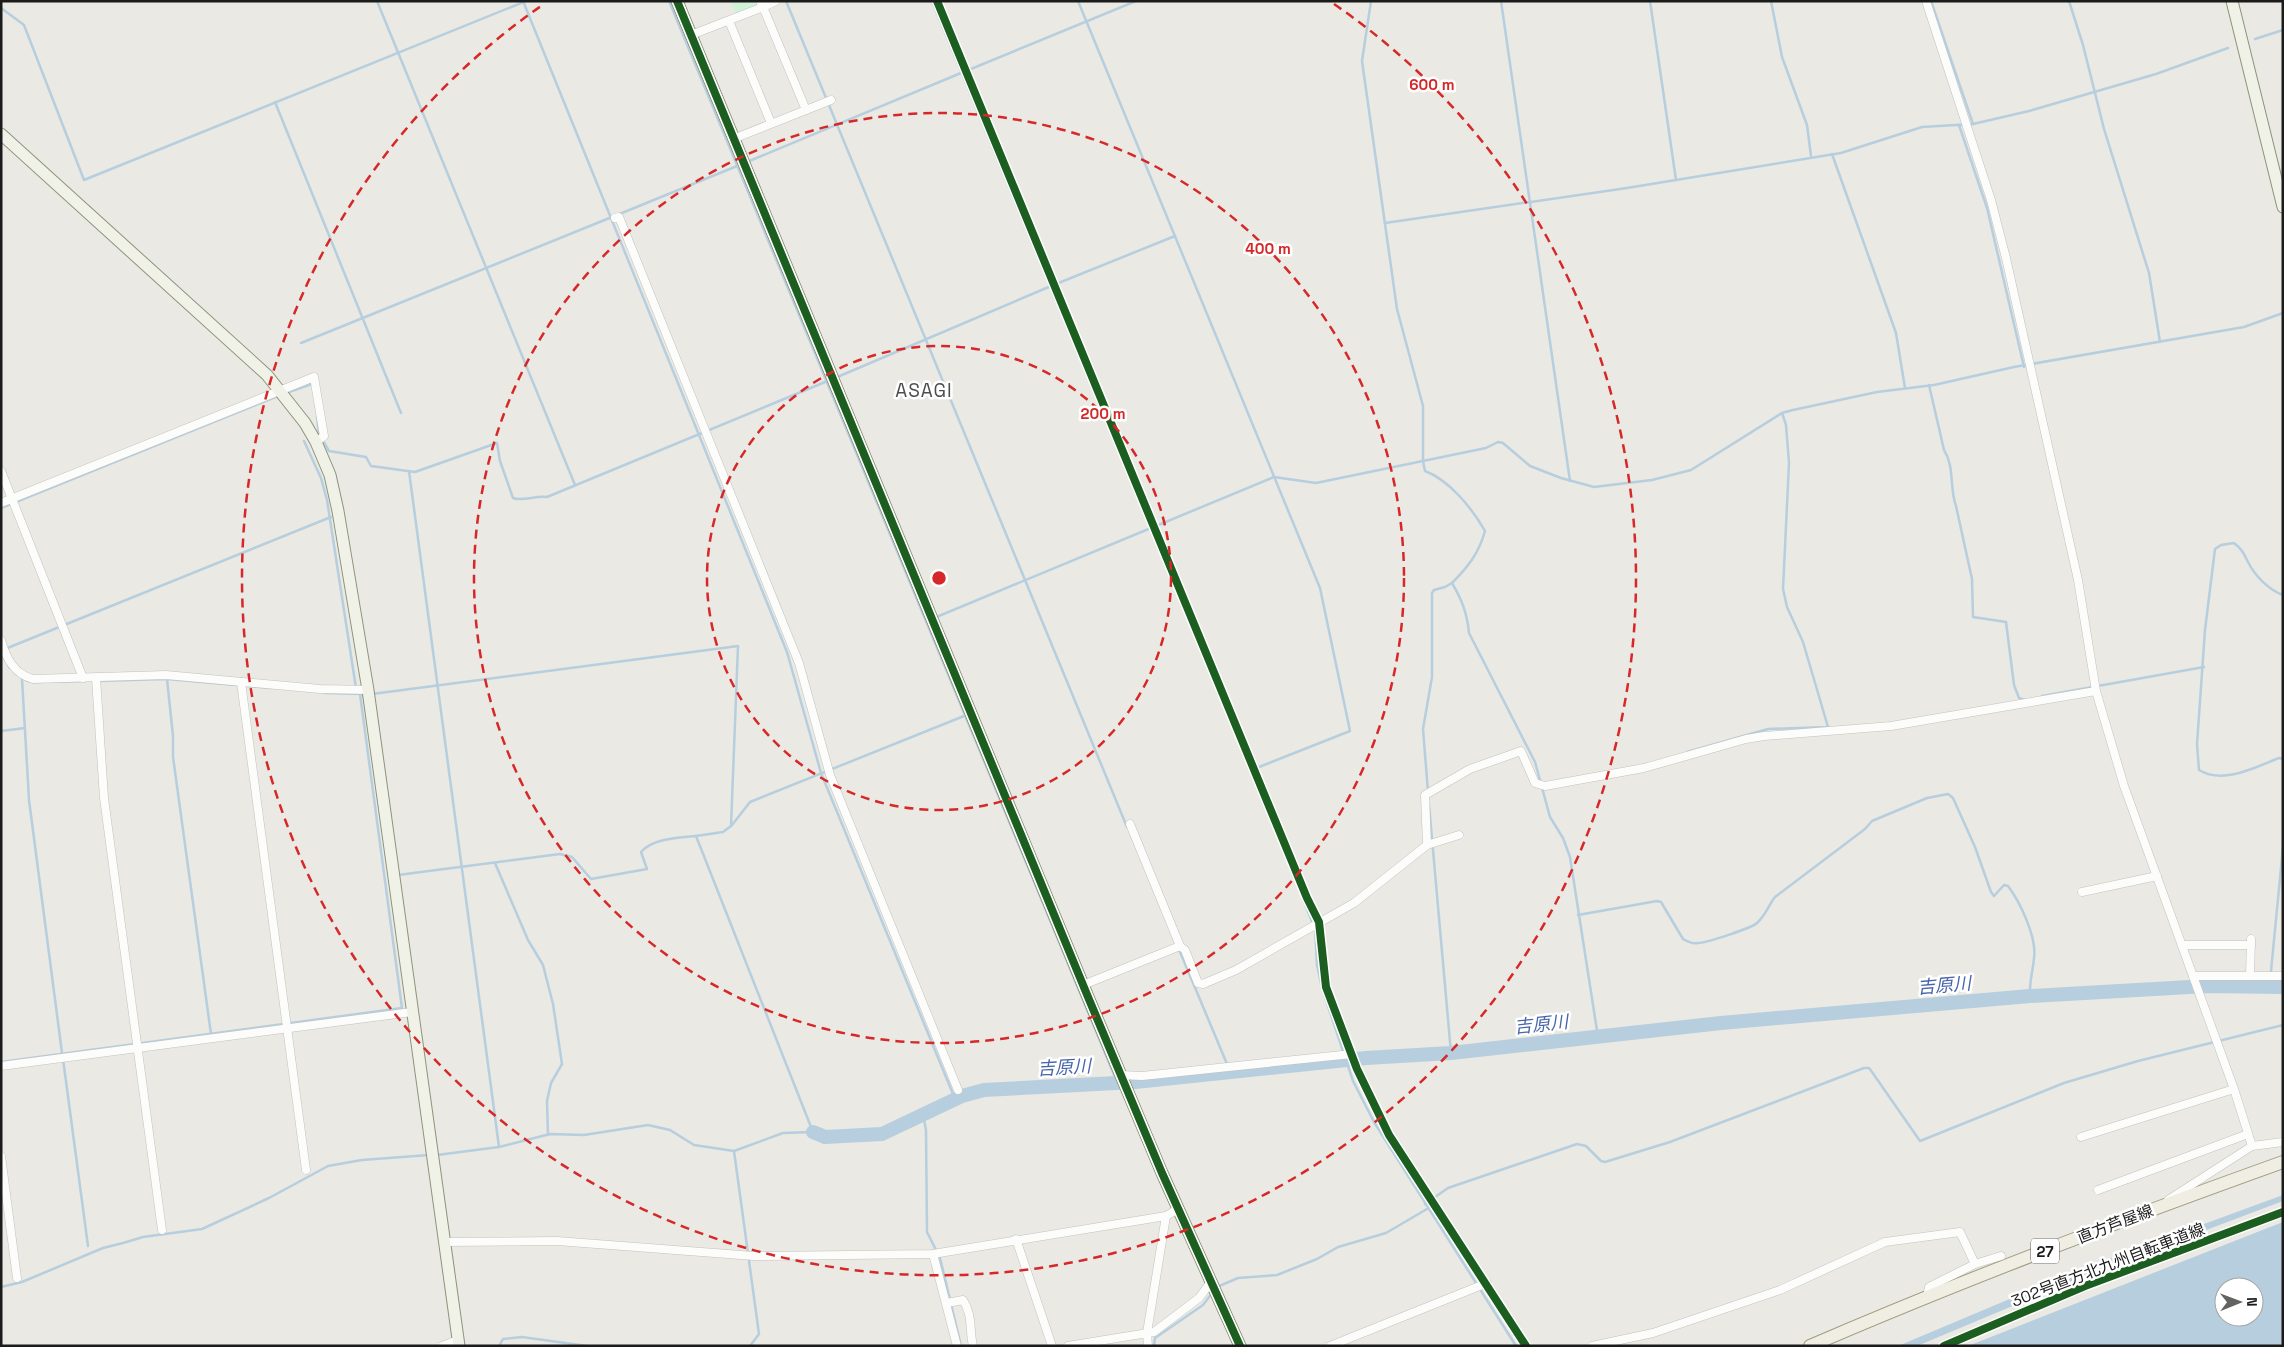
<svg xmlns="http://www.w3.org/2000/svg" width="2284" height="1347" font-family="'Space Grotesk','Noto Sans JP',sans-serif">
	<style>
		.park { fill: #d0f2d6 }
		.water { fill: #b6cede; fill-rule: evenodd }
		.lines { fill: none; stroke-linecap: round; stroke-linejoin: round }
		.stream { stroke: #b6cede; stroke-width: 2.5 }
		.river { stroke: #b6cede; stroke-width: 14 }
		.street-casing { stroke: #c2c2bf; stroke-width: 9 }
		.secondary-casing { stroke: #8d937b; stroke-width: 13 }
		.primary-casing { stroke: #9f9b80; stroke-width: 14 }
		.street { stroke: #fcfcfb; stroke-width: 8 }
		.secondary { stroke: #f0f2e8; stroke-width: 11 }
		.primary { stroke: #f0ede2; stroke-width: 12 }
		.cycleway-casing { stroke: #fff; stroke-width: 11 }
		.cycleway { stroke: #1b5e20; stroke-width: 8 }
		.ring { fill: none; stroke: #d62828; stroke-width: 2.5; stroke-dasharray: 9 6 }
		.labels { text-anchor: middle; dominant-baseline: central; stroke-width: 5; stroke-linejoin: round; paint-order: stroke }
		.shield { fill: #fff; stroke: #5f5f5f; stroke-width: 1 }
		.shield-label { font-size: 15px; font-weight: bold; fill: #1b1b1b }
		.street-label { font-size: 16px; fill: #1b1b1b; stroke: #fff }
		.water-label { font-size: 18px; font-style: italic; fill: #4765aa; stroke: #fff }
		.quarter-label { font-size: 19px; letter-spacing: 1px; fill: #4e4e4e; stroke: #fff }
		.centre { fill: #d62828; stroke: #fff; stroke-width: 2.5 }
		.ring-label { font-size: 15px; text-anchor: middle; font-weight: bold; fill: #d62828; stroke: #fff; stroke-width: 5; stroke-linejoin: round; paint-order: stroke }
	</style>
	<rect width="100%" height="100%" fill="#eae9e3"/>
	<!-- park -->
	<path class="park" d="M730,1H755L757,5L736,14Z"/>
	<!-- water -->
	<g class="water">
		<path d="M2283,1195V1201L2079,1278L1917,1346H1898L2076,1271Z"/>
		<path d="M2283,1222V1346H1968L2265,1229ZM2224,1287H2254V1317H2224Z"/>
	</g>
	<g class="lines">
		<!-- stream -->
		<g class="stream">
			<path d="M377,1L575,485"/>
			<path d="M523,1L787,652L821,773L955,1099"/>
			<path d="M669,1L1117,1082"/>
			<path d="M786,1L1127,827"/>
			<path d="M932,1L1229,718"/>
			<path d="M1078,1L1320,588L1350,731L1254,769"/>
			<path d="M1371,1L1362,61L1397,309L1423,406V461L1425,471C1449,480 1472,508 1485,531C1479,553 1468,567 1452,583C1462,600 1467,613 1469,633L1535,762L1550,817L1563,838L1570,857L1598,1037"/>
			<path d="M1501,1L1570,481"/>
			<path d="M1650,1L1676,180"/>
			<path d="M1771,1L1782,57L1807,125L1811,156"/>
			<path d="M1931,1L1973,124"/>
			<path d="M2069,1L2083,45L2104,129L2149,273L2160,342"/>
			<path d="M1,8L24,25L84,180L526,1"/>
			<path d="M2255,39L2283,30"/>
			<path d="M966,71L1136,1"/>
			<path d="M275,102L401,413"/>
			<path d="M1959,125L1987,208L2024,367"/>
			<path d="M1832,154L1896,333L1905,388"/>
			<path d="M747,162L961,73"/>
			<path d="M617,215L742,164"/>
			<path d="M1385,223L1627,188L1841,153L1922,127L1973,124L2029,111L2156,74L2228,48"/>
			<path d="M1056,284L1175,236"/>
			<path d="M301,343L612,217"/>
			<path d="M835,378L1051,286"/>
			<path d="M1929,385L1944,450C1955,467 1949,487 1956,506L1972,579L1973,617L2006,622L2014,685L2019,698L2025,700"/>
			<path d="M286,393L312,384"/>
			<path d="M317,416L319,434L329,451L366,457L371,466L415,472L497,443L500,461L513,498C523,502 536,495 547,497L830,380"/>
			<path d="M304,441L321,478L327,500L356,688"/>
			<path d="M409,471L499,1147"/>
			<path d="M1,508L278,396"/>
			<path d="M1156,526L1274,477L1316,483L1486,448L1498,442L1503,443L1530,466L1561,478L1594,487L1652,480L1691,470L1782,413L1793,410L1877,392L1934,385L2014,367L2244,327L2283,313"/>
			<path d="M2283,595C2269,590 2255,576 2248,562C2244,554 2242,549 2234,543L2221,545L2215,549L2205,630L2197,744L2199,770C2224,785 2255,767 2279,758L2283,759"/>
			<path d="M934,618L1151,528"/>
			<path d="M5,649L331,517"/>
			<path d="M3,656L10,668"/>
			<path d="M18,675L28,681"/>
			<path d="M22,679L29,800L62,1053"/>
			<path d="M167,679L173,736V757L211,1034"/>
			<path d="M98,681L167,679L272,688"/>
			<path d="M33,682L85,681"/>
			<path d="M325,693L364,694"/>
			<path d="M372,694L738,646L731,826L723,832L696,836L813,1132L783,1133L734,1151L694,1145L670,1130L648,1125L584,1135L550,1134L499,1147L437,1155"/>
			<path d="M2042,696L2204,667"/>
			<path d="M1,731L25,728"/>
			<path d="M1687,752L1768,729L1828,727L1803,642L1787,607L1783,589L1789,463L1786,425L1782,413"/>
			<path d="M1428,792L1423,729L1432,677V593L1434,590L1445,587L1452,583"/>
			<path d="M1429,805L1451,1053"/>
			<path d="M732,825L750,802L964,716"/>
			<path d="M495,863L528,940L543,965L553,1004L562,1064L551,1083L547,1101L548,1135"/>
			<path d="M398,875L560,854L572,857L591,879L647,869L641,852C653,838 679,838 696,836"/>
			<path d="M1303,899L1315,929L1317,965L1322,988L1353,1081L1374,1122L1516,1346"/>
			<path d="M1578,915L1657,901L1661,902L1683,939C1688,942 1694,944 1698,943C1706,943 1752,928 1757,923C1766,915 1768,906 1775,897L1865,829L1872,821L1927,798L1948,794L1953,798L1975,847L1991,892L1994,896L2004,885L2008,886C2020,902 2037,937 2034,958C2033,971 2029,982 2030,996"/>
			<path d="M1178,947L1227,1064"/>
			<path d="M2271,971L2283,847"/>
			<path d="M63,1059L88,1246"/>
			<path d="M1,1062L402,1008L360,694"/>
			<path d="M923,1114L926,1130L927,1232L940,1258L961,1346"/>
			<path d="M734,1151L759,1334L750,1346"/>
			<path d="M1425,1204L1448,1188L1577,1144L1586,1146L1601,1161L1605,1162L1670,1142L1864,1068H1869L1872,1072L1920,1141L2064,1083L2138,1061L2283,1025"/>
			<path d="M1,1287L22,1282L103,1248L123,1243L143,1237L202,1229L269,1198L328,1166L362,1160L429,1155"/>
			<path d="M1217,1287L1238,1278L1277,1275L1317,1259L1338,1247L1386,1233L1427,1209"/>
			<path d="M499,1346L503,1339L522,1337L587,1346"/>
			<path d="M1154,1346L1155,1338L1203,1305L1212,1293"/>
		</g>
		<!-- river -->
		<path class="river" d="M813,1132L825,1137L882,1134L962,1096L984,1090L1135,1082L1366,1058L1451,1053L1721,1023L2030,996L2207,986L2283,987"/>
		<!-- street casing -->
		<g class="street-casing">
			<g id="street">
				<path d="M760,1L763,7L776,1"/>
				<path d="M937,1L1307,898L1319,922L1326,987L1357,1069L1389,1135L1526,1346"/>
				<path d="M1926,1L1991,200L2006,258L2078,580L2096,691L2124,786L2234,1089L2252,1146L2283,1142"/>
				<path d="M729,21L771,123"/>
				<path d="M691,35L763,7L806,110L733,139"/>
				<path d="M806,110L831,100"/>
				<path d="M615,218L619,217L799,663L830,775L958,1090"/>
				<path d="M1,471L83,678"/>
				<path d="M1,503L314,377L324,436L316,442"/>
				<path d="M1,640C6,658 14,674 33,679L166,675L320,689L368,690"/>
				<path d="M96,678L104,798L162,1230"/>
				<path d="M241,682L306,1170"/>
				<path d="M1130,824L1180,946L1185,950L1198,983L1203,984L1236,970L1354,903L1427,845L1459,835"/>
				<path d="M1427,845L1425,795L1470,769L1521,751L1535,783L1545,786L1644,768L1746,739L1764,736L1891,726L2096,691"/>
				<path d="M2082,892L2157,876"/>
				<path d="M2182,945H2251"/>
				<path d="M2193,976H2283"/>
				<path d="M2250,976L2251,939"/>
				<path d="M1083,985L1180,946"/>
				<path d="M1,1066L412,1012"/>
				<path d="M1121,1075L1142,1076L1352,1054"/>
				<path d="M2081,1137L2234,1089"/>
				<path d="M1,1156L17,1278"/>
				<path d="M2098,1190L2248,1134"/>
				<path d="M2168,1200L2252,1146"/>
				<path d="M1016,1239L1052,1346"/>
				<path d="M444,1242L557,1241L754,1256L933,1254L1166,1216L1178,1209"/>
				<path d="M933,1254L957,1346"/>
				<path d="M1927,1297L1929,1287L1975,1264L2001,1256"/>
				<path d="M947,1303L963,1300C973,1315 969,1329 973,1346"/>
				<path d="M442,1346L458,1340"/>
				<path d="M1068,1346L1154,1332L1199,1298L1211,1282"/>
				<path d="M1148,1346L1147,1333L1166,1216"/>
				<path d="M1330,1346L1487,1283"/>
				<path d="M1592,1346L1653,1333L1780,1290L1885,1242L1960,1232L1975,1264"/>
			</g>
		</g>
		<!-- secondary casing -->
		<g class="secondary-casing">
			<g id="secondary">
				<path d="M677,1L1088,997L1162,1173L1240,1346"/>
				<path d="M2232,1L2283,207"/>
				<path d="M1,134L267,375L305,423L316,442L330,475L338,511L368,690L459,1346"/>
			</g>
		</g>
		<!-- primary casing -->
		<g class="primary-casing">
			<path id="primary" d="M1810,1346C1965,1279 2124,1219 2283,1162"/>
		</g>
		<!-- street -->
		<use href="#street" class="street"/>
		<!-- secondary -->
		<use href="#secondary" class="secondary"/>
		<!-- primary -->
		<use href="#primary" class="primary"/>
		<!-- cycleway casing -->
		<g class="cycleway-casing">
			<g id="cycleway">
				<path d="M677,1L1088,997L1162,1173L1240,1346"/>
				<path d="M937,1L1307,898L1319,922L1326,987L1357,1069L1389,1135L1526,1346"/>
				<path d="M1944,1346L2085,1286L2283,1212"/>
			</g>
		</g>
		<!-- cycleway -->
		<use href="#cycleway" class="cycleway"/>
	</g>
	<!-- distance rings -->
	<g class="ring">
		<circle cx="939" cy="578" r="232"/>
		<circle cx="939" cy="578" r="465"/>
		<path d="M1334 4A697 697 0 1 1 544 4"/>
	</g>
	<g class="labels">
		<!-- shield labels -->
		<rect class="shield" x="2031" y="1238.5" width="28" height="25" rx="4"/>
		<g class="shield-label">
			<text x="2045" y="1251">27</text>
		</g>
		<!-- street labels -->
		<g class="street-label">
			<text transform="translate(2115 1224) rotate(-21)">直方芦屋線</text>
			<text transform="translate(2108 1265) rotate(-21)">302号直方北九州自転車道線</text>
		</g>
		<!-- water labels -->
		<g class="water-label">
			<text transform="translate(1944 985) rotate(-5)">吉原川</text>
			<text transform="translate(1541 1024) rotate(-6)">吉原川</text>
			<text transform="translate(1064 1067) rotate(-3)">吉原川</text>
		</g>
		<!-- quarter labels -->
		<g class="quarter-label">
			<text x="924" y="390">ASAGI</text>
		</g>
	</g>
	<circle cx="939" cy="578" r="8" class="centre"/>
	<g class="ring-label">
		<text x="1432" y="90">600 m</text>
		<text x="1268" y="254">400 m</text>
		<text x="1103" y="419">200 m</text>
	</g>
	<!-- border -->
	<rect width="2284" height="1347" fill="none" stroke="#1b1b1b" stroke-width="5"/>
	<!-- north arrow -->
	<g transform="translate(2239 1302) rotate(89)"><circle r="24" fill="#ffffff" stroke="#a4a4a4"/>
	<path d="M0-4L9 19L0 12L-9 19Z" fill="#636361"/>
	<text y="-8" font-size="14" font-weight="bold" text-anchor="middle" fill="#1b1b1b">N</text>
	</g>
</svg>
